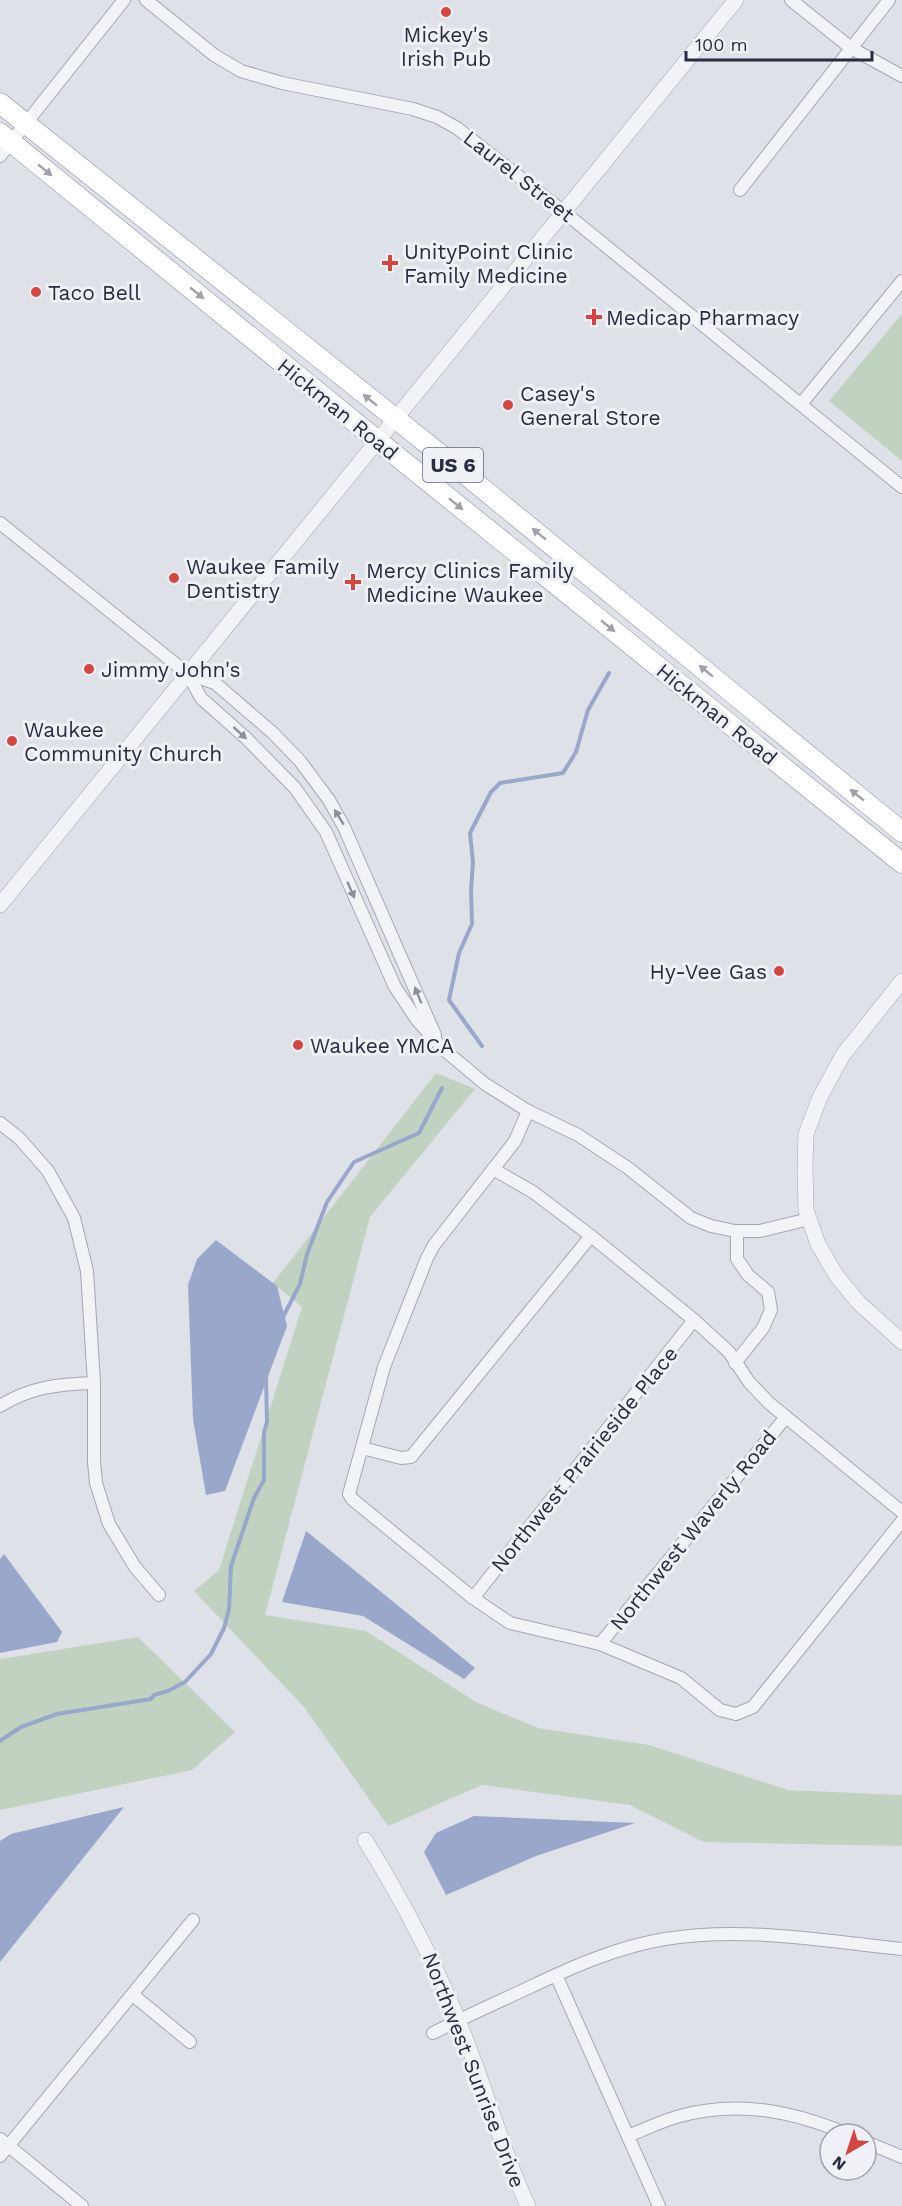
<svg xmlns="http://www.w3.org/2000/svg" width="902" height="2206" font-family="'Work Sans',sans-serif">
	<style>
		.green { fill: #c1d3c0 }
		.water { fill: #99a7cb }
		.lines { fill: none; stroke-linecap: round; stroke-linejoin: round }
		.stream { stroke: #99a7cb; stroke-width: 4 }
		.minor-casing { stroke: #a4a7b3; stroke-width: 14 }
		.tertiary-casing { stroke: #a4a7b3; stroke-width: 16 }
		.trunk-casing { stroke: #868ba0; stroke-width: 21 }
		.minor { stroke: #f2f3f7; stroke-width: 12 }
		.tertiary { stroke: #f2f3f7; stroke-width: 15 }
		.trunk { stroke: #fff; stroke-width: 20 }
		.oneway { fill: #9ea0aa }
		.oneway2 { fill: #8c909c }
		.poi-dot { fill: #d4463f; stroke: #eff1f7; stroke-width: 2 }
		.labels { text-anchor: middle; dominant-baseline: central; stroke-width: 6; stroke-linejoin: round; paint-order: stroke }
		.shield { fill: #eff1f7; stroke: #636778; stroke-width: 1.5 }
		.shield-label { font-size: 20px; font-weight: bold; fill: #272c41 }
		.poi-label { font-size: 21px; fill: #272c41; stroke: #eff1f7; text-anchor: start }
		.street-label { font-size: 21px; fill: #272c41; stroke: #eff1f7 }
	</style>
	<rect width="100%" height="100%" fill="#dfe1e9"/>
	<!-- green -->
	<g class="green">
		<path d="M902,314V461L829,401Z"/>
		<path d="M436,1073L475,1089L370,1217L265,1615L366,1631L476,1702L538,1728L649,1745L788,1790L902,1795V1846L703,1842L630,1805L482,1785L388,1826L304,1707L194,1591L219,1570L302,1307L273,1283Z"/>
		<path d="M138,1637L235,1732L192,1770L0,1810V1659Z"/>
	</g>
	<!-- water -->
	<g class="water">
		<path d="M216,1240L277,1286L287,1326L225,1491L206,1495L193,1419L188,1285L197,1259Z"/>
		<path d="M306,1531L475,1668L464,1679L363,1616L282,1602Z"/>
		<path d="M4,1554L62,1632L57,1642L0,1653V1559Z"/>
		<path d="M124,1807L0,1962V1841L11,1834Z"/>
		<path d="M474,1816L635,1823L536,1856L446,1895L424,1852L436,1833Z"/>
	</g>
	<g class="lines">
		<!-- stream -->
		<g class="stream">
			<path d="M482,1046L449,1000L459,953L472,924L471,890L473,862L470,833L491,792L500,783L563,773L576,752L588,710L609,673"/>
			<path d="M282,1319L300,1284L307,1254L327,1202L354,1162L419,1133L442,1088"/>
			<path d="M0,1741L21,1727L57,1714L151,1699L154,1695L168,1691L185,1682L211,1654L224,1628L229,1609L231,1566L254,1498L264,1480V1432L267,1422L266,1378"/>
		</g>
		<!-- minor casing -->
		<g class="minor-casing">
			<g id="minor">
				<path d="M146,0L214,55L241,71L282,83L413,109L437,117L457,128L564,212L902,487"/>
				<path d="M791,0L851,48L902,76"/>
				<path d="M0,156L124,0"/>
				<path d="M740,190L889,0"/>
				<path d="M801,404L902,281"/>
				<path d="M0,523L188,674L215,683L273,733L300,761L329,800L344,827L435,1035"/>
				<path d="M188,674L201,698L246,738L295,788L326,832L395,987L417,1020L442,1048L485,1084L528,1111L578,1135L628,1168L691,1218L711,1226L735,1231H760L809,1219"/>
				<path d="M528,1111L515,1141L434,1245L427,1258L384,1367L349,1494L352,1499L473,1598L510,1623L600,1644L681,1678L720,1710L736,1714L753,1707L902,1521"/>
				<path d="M0,1123L19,1138L48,1171L74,1218L87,1271L94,1383V1462L96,1483L109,1524L135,1567L159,1595"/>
				<path d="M493,1169L533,1192L591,1236L694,1320L729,1352L749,1382L769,1403L902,1512"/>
				<path d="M735,1363L763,1328L771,1310L768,1292L748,1275L737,1259V1231"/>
				<path d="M0,1406C30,1387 59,1384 94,1383"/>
				<path d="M362,1448L401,1458L411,1457L591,1236"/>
				<path d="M473,1598L694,1320"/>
				<path d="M600,1644L786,1417"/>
				<path d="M556,1975L659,2206"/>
				<path d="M133,1995L190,2042"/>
				<path d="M433,2033C464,2017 496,2003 528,1988C572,1967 617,1947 665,1939C744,1926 824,1941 902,1949"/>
				<path d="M628,2136C645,2129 662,2121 680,2116C738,2100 793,2111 847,2134"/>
				<path d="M0,2139L82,2206"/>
				<path d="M866,2142L902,2157"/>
				<path d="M0,2156L193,1920"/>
			</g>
		</g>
		<!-- tertiary casing -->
		<g class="tertiary-casing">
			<g id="tertiary">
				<path d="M0,905L736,0"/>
				<path d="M902,981L843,1055L820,1097L806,1134L805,1168L806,1210L818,1244L836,1275L858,1302L902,1342"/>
				<path d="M365,1840C408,1909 444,1980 472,2056C491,2106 505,2157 528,2206"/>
			</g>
		</g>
		<!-- trunk casing -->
		<g class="trunk-casing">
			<g id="trunk">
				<path d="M0,103L460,470L902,832"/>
				<path d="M0,133L378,441L902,863"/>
			</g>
		</g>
		<!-- minor -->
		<use href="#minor" class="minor"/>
		<!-- tertiary -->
		<use href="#tertiary" class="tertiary"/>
		<!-- trunk -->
		<use href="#trunk" class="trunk"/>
	</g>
	<!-- one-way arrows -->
	<defs><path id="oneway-solid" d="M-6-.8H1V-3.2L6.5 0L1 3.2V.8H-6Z" transform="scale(1.5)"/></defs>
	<g class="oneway">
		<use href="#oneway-solid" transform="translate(45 170) rotate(39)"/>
		<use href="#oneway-solid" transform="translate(197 293) rotate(39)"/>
		<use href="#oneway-solid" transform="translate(370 400) rotate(-141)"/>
		<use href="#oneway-solid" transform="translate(456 504) rotate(39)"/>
		<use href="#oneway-solid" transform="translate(539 534) rotate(-141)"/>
		<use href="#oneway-solid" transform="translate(608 626) rotate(39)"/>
		<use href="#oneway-solid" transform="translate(706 671) rotate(-141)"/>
		<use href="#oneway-solid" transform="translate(857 795) rotate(-141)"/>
	</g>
	<g class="oneway2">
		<use href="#oneway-solid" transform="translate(240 733) rotate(42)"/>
		<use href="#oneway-solid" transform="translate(339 817) rotate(-121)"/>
		<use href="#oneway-solid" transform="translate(351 890) rotate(66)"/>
		<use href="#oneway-solid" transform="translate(418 995) rotate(-112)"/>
	</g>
	<!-- markers -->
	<g class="poi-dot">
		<circle cx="446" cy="12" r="6"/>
		<path d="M387 254h6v6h6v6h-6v6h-6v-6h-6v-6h6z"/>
		<circle cx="36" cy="292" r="6"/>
		<path d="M591 308h6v6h6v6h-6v6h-6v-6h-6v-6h6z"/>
		<circle cx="508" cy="405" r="6"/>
		<circle cx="174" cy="578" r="6"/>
		<path d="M350 573h6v6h6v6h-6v6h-6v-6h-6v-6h6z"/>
		<circle cx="89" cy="669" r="6"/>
		<circle cx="12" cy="741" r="6"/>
		<circle cx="779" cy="971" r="6"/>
		<circle cx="298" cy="1045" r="6"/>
	</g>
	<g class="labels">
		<!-- shield labels -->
		<rect class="shield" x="423" y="448" width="60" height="34" rx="4.5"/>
		<g class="shield-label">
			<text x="453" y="465">US 6</text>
		</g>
		<!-- poi labels -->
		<g class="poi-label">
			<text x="446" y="34" text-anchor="middle">Mickey's<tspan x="446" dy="24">Irish Pub</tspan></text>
			<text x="404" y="251">UnityPoint Clinic<tspan x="404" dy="24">Family Medicine</tspan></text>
			<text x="48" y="292">Taco Bell</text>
			<text x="606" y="317">Medicap Pharmacy</text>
			<text x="520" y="393">Casey's<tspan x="520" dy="24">General Store</tspan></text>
			<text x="186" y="566">Waukee Family<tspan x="186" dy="24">Dentistry</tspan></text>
			<text x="366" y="570">Mercy Clinics Family<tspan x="366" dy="24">Medicine Waukee</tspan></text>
			<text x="101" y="669">Jimmy John's</text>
			<text x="24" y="729">Waukee<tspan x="24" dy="24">Community Church</tspan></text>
			<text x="767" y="971" text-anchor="end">Hy-Vee Gas</text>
			<text x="310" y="1045">Waukee YMCA</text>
		</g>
		<!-- street labels -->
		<g class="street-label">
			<text transform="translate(519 176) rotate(38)">Laurel Street</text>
			<text transform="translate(338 409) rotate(39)">Hickman Road</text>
			<text transform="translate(717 714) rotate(39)">Hickman Road</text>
			<text transform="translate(584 1459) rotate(-51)">Northwest Prairieside Place</text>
			<text transform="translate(693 1530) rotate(-51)">Northwest Waverly Road</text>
			<text transform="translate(474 2070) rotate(69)">Northwest Sunrise Drive</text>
		</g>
	</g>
	<!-- north arrow -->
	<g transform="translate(848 2152) rotate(219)"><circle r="28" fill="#eff1f7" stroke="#9fa2ae" stroke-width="1.5"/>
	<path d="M0-4.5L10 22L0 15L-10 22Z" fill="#d4463f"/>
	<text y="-9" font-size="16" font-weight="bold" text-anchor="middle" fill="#272c41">N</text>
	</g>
	<!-- scale -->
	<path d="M686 51v9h186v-9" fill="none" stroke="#272c41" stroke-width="3"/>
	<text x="695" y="51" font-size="18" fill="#272c41" stroke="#eff1f7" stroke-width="4.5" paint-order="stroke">100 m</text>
</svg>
